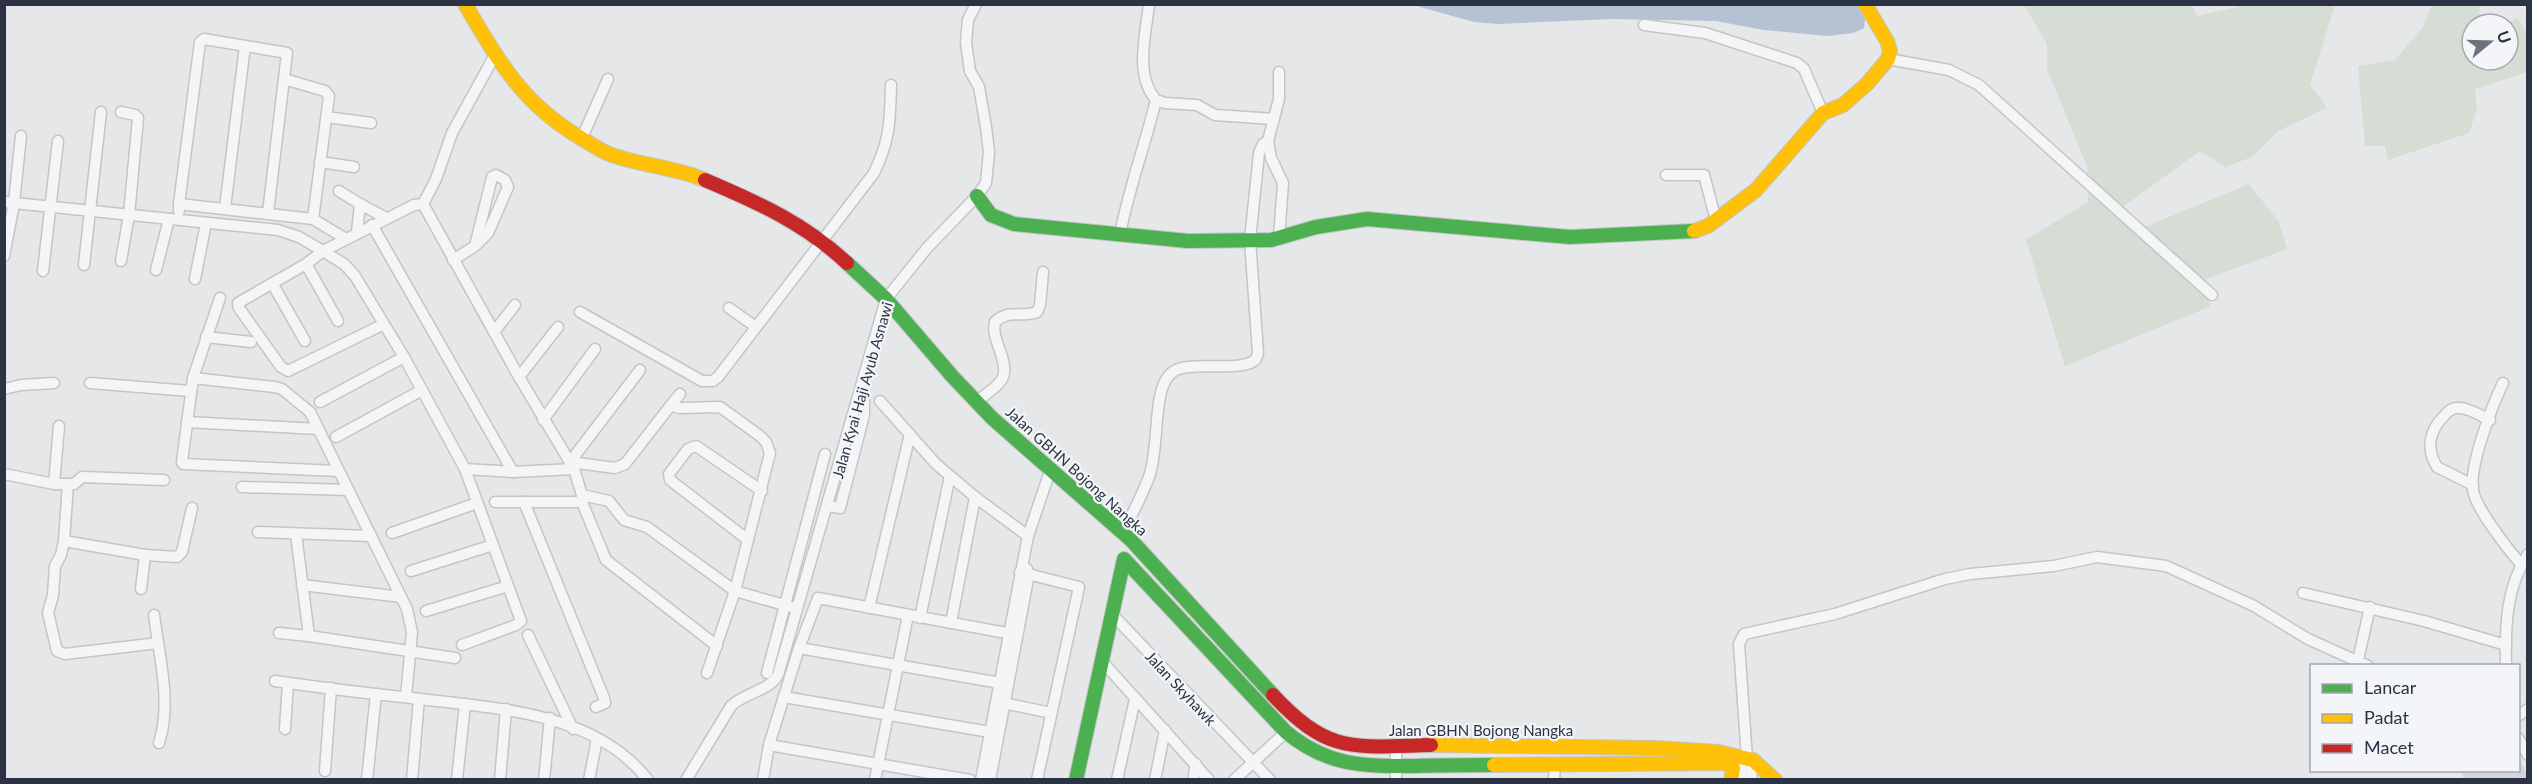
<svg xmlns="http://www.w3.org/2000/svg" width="2532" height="784" font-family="Lato,sans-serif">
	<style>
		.built { fill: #d3d6dc }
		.green { fill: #d5ddd5 }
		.water { fill: #b4c2d4 }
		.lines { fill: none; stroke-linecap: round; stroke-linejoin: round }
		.street-casing { stroke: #c3c5c7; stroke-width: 13 }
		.fast-casing { stroke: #c3c5c7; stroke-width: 16 }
		.slow-casing { stroke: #c3c5c7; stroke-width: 16 }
		.jam-casing { stroke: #c3c5c7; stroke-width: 16 }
		.street { stroke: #f4f5f6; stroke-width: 10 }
		.fast { stroke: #4caf50; stroke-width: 14 }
		.slow { stroke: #ffc107; stroke-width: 14 }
		.jam { stroke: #c62828; stroke-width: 14 }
		.labels { text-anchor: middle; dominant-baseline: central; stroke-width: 4.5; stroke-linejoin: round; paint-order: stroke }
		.street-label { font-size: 15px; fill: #2b3344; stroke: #f3f5f8 }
	</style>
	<rect width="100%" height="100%" fill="#e5e7e9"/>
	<!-- built -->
	<path class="built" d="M2519,759L2527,774V779H2427H2463V771L2518,770Z"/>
	<!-- green -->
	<g class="green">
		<path d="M2024,5H2192L2197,16L2246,5H2335L2310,85L2327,108L2278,131L2252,157L2225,167L2200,151L2124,206L2140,229L2249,184L2279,222L2287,249L2201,281L2211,306L2065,366L2026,240L2088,202L2087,167L2047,69V44Z"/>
		<path d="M2432,5H2480L2479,24H2472V60H2508V24H2504L2517,18L2527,33V72L2475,89L2477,109L2469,133L2388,160L2385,146H2365L2358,66L2395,60L2423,27Z"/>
	</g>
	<!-- water -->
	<path class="water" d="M1856,4L1865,20L1864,28L1853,33L1827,36L1764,30L1716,21L1612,19L1498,24L1474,22L1413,5Z"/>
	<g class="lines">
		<!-- street casing -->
		<g class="street-casing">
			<g id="street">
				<path d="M1149,4C1146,34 1134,75 1156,100L1165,103L1197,105L1215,115L1274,119"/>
				<path d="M1644,25L1705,33L1797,63L1804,69L1823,113"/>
				<path d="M1888,59L1949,70L1979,85L2212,295"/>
				<path d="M1279,72V99L1268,141L1271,158L1283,183L1279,238"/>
				<path d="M284,79L325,91L329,96L313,219"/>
				<path d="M121,112L135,115L138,118L129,215L121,261"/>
				<path d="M327,117L371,123"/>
				<path d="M581,140L608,79"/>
				<path d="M320,162L354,167"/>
				<path d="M1666,175H1704L1716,220"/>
				<path d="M339,191L360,204"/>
				<path d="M4,202L278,230L299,237L323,251L414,205L423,204L436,179L452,133L495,55"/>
				<path d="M179,204L200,42L204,39L287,53L268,213"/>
				<path d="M423,204L519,377L574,469L582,495L609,501L624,520L647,527L735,591L795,608"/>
				<path d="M225,208L245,46"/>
				<path d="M179,211V204L313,219L346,239"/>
				<path d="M372,225L513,472"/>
				<path d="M357,233L360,204L386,218"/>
				<path d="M1120,234C1129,188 1145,145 1156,100"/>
				<path d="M4,256L14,203L21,136"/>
				<path d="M453,260L475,246L488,233L508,187L505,180L496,175L492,177L475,246"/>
				<path d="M306,264L338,321"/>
				<path d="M84,265L101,112"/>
				<path d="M156,270L169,219"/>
				<path d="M43,271L58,141"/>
				<path d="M195,279L206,223"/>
				<path d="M272,283L305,341"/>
				<path d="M729,308L756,327"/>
				<path d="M580,312L702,381H713L718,377L874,173C890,140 890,122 891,85"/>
				<path d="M384,324L288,371L281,367L239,308L238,303L306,264L323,251L344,264L355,276L404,357L465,469L513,472L574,469"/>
				<path d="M494,332L515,305"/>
				<path d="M206,337L251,342"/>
				<path d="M519,377L558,327"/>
				<path d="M193,378L220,298"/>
				<path d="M90,383L190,391"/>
				<path d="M2503,383C2492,406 2469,466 2473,490C2475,507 2509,551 2521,564"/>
				<path d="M4,389L21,385L54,383"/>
				<path d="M880,401L936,464L975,497L1028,536"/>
				<path d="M320,402L404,357"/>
				<path d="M976,402C1004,380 1011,380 998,345C995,336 993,330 995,322C1007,309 1022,318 1037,312L1040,305L1043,272"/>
				<path d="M671,405L680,394"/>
				<path d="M543,420L595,349"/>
				<path d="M187,422L318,429"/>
				<path d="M336,437L422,390"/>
				<path d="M570,462L615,468L625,464L671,405L679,408L720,407L760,436L766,442L770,453L735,591L707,673"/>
				<path d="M570,462L640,370"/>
				<path d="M338,471L183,464L182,462L193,378L275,387L282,389L310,412L407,609L412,632L406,697"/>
				<path d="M4,474L54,484H74L82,477L164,480"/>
				<path d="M54,484L59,426"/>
				<path d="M68,484L64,541L61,555L55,566L53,595L48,613L57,651L65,654L158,643"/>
				<path d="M2473,485L2437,467C2426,449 2429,431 2444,416C2448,411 2453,407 2460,408C2469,408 2481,416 2490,420"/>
				<path d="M242,487L348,490"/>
				<path d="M582,495V502L606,560L717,646"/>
				<path d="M495,502H582"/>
				<path d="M524,502L604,698L605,703L596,707"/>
				<path d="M828,506L840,508L864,415V402L860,393"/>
				<path d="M258,532L371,536"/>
				<path d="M392,533L477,503"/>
				<path d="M1123,533C1132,514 1143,494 1150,474C1157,449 1155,422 1160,397C1162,386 1166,375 1176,370C1197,361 1243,373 1256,359L1258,353L1250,240L1259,153L1263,144L1268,141"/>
				<path d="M296,534L309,636L455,658"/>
				<path d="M748,540L670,480L669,474L688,449L696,446L762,491"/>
				<path d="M64,541L145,555L177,557L182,552L192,508"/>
				<path d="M411,571L493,545"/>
				<path d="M1020,572L1079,587L1037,780"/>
				<path d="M302,585L401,597"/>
				<path d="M141,589L145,555"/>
				<path d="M2303,593L2424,621L2506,645"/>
				<path d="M869,608L910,434"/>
				<path d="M426,611L508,586"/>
				<path d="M1111,613L1270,780"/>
				<path d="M154,615C159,655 172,704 159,743"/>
				<path d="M920,618L950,476"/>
				<path d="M951,623L975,497"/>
				<path d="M279,633L309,636"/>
				<path d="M528,635L573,729"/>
				<path d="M462,645L516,625L521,621L465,469"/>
				<path d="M799,648L1006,684"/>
				<path d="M1101,660L1209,780"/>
				<path d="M2358,660L2370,607"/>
				<path d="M2506,666C2505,627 2506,587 2528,554"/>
				<path d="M767,673L825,454"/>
				<path d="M275,681C323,688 372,694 421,699C499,709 595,712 648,780"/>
				<path d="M784,697L990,732"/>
				<path d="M999,702L1051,713"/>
				<path d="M2518,716L2528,709"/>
				<path d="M285,729L288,683"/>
				<path d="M2518,738L2528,755"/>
				<path d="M769,745L970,780"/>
				<path d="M1396,746V780"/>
				<path d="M1747,759L1739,644L1744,634L1835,614L1945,579L1970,574L2054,566L2097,557L2166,566L2254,606L2308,639L2368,666"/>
				<path d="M325,771L331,688"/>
				<path d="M367,780L376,694"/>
				<path d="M412,780L419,699"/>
				<path d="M457,780L465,704"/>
				<path d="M500,780L506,709"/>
				<path d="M544,780L550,718"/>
				<path d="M589,780L597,739"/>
				<path d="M686,780L731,706C744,693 769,691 778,675L886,299L927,248L977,196L986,183L989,152L986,127L979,87L970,71L966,43L968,20L976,4"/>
				<path d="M763,780L769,745L799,648L818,598L1017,635"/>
				<path d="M875,780L908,615"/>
				<path d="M981,780L1028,536L1050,471"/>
				<path d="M990,780L1029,574L1027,569"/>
				<path d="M1117,780L1135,699"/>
				<path d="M1155,780L1165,730"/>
				<path d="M1193,780L1196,764"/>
				<path d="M1234,780L1286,732"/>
				<path d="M1554,780L1555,765"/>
				<path d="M1741,780L1743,757"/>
				<path d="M1751,780L1753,760"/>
			</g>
		</g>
		<!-- fast casing -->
		<g class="fast-casing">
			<g id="fast">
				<path d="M977,196L991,215L1014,224L1188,241L1271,240L1316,227L1367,219L1570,237L1694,231"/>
				<path d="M847,263L886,299L952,376L992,418L1131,540L1273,695"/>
				<path d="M1076,780L1124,559L1286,732C1329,767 1363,766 1415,766C1441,765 1468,765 1494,765"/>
			</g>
		</g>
		<!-- slow casing -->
		<g class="slow-casing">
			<g id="slow">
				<path d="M465,4C499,62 523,105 584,140C593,145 602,152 612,155C642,166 676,167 705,180"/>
				<path d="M1694,231L1708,226L1756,190L1823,113L1843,105L1867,84L1888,59L1890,51L1887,41L1865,4"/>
				<path d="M1431,745L1656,748L1718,752L1753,760L1775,780"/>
				<path d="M1494,765L1726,763L1733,768L1731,780"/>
			</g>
		</g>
		<!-- jam casing -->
		<g class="jam-casing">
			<g id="jam">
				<path d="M705,180C759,203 804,223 847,263"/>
				<path d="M1273,695C1329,755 1354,747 1431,745"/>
			</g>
		</g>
		<!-- street -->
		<use href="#street" class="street"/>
		<!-- fast -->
		<use href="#fast" class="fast"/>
		<!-- slow -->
		<use href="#slow" class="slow"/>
		<!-- jam -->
		<use href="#jam" class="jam"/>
	</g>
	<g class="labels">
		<!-- street labels -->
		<g class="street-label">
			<text transform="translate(862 390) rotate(-74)">Jalan Kyai Haji Ayub Asnawi</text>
			<text transform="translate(1077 471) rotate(42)">Jalan GBHN Bojong Nangka</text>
			<text transform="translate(1181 688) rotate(47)">Jalan Skyhawk</text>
			<text x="1481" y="730">Jalan GBHN Bojong Nangka</text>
		</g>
	</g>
	<!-- border -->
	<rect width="2532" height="784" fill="none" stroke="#2b3344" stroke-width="12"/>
	<!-- legend -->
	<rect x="2310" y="664" width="210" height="108" fill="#f3f5f8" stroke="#a3a7b0" stroke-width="1.5"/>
	<rect x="2322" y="684" width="30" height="9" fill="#4caf50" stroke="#a3a7b0" stroke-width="1.5"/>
	<text x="2364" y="694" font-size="18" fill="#2b3344">Lancar</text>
	<rect x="2322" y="714" width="30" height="9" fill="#ffc107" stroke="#a3a7b0" stroke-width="1.5"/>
	<text x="2364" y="724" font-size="18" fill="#2b3344">Padat</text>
	<rect x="2322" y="744" width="30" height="9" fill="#c62828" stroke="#a3a7b0" stroke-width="1.5"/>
	<text x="2364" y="754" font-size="18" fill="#2b3344">Macet</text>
	<!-- north arrow -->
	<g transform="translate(2490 42) rotate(71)"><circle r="28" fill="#f3f5f8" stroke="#a3a7b0" stroke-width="1.5"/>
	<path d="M0-4.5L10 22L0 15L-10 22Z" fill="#6c727e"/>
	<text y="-9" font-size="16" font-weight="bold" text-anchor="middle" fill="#2b3344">U</text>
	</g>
</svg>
